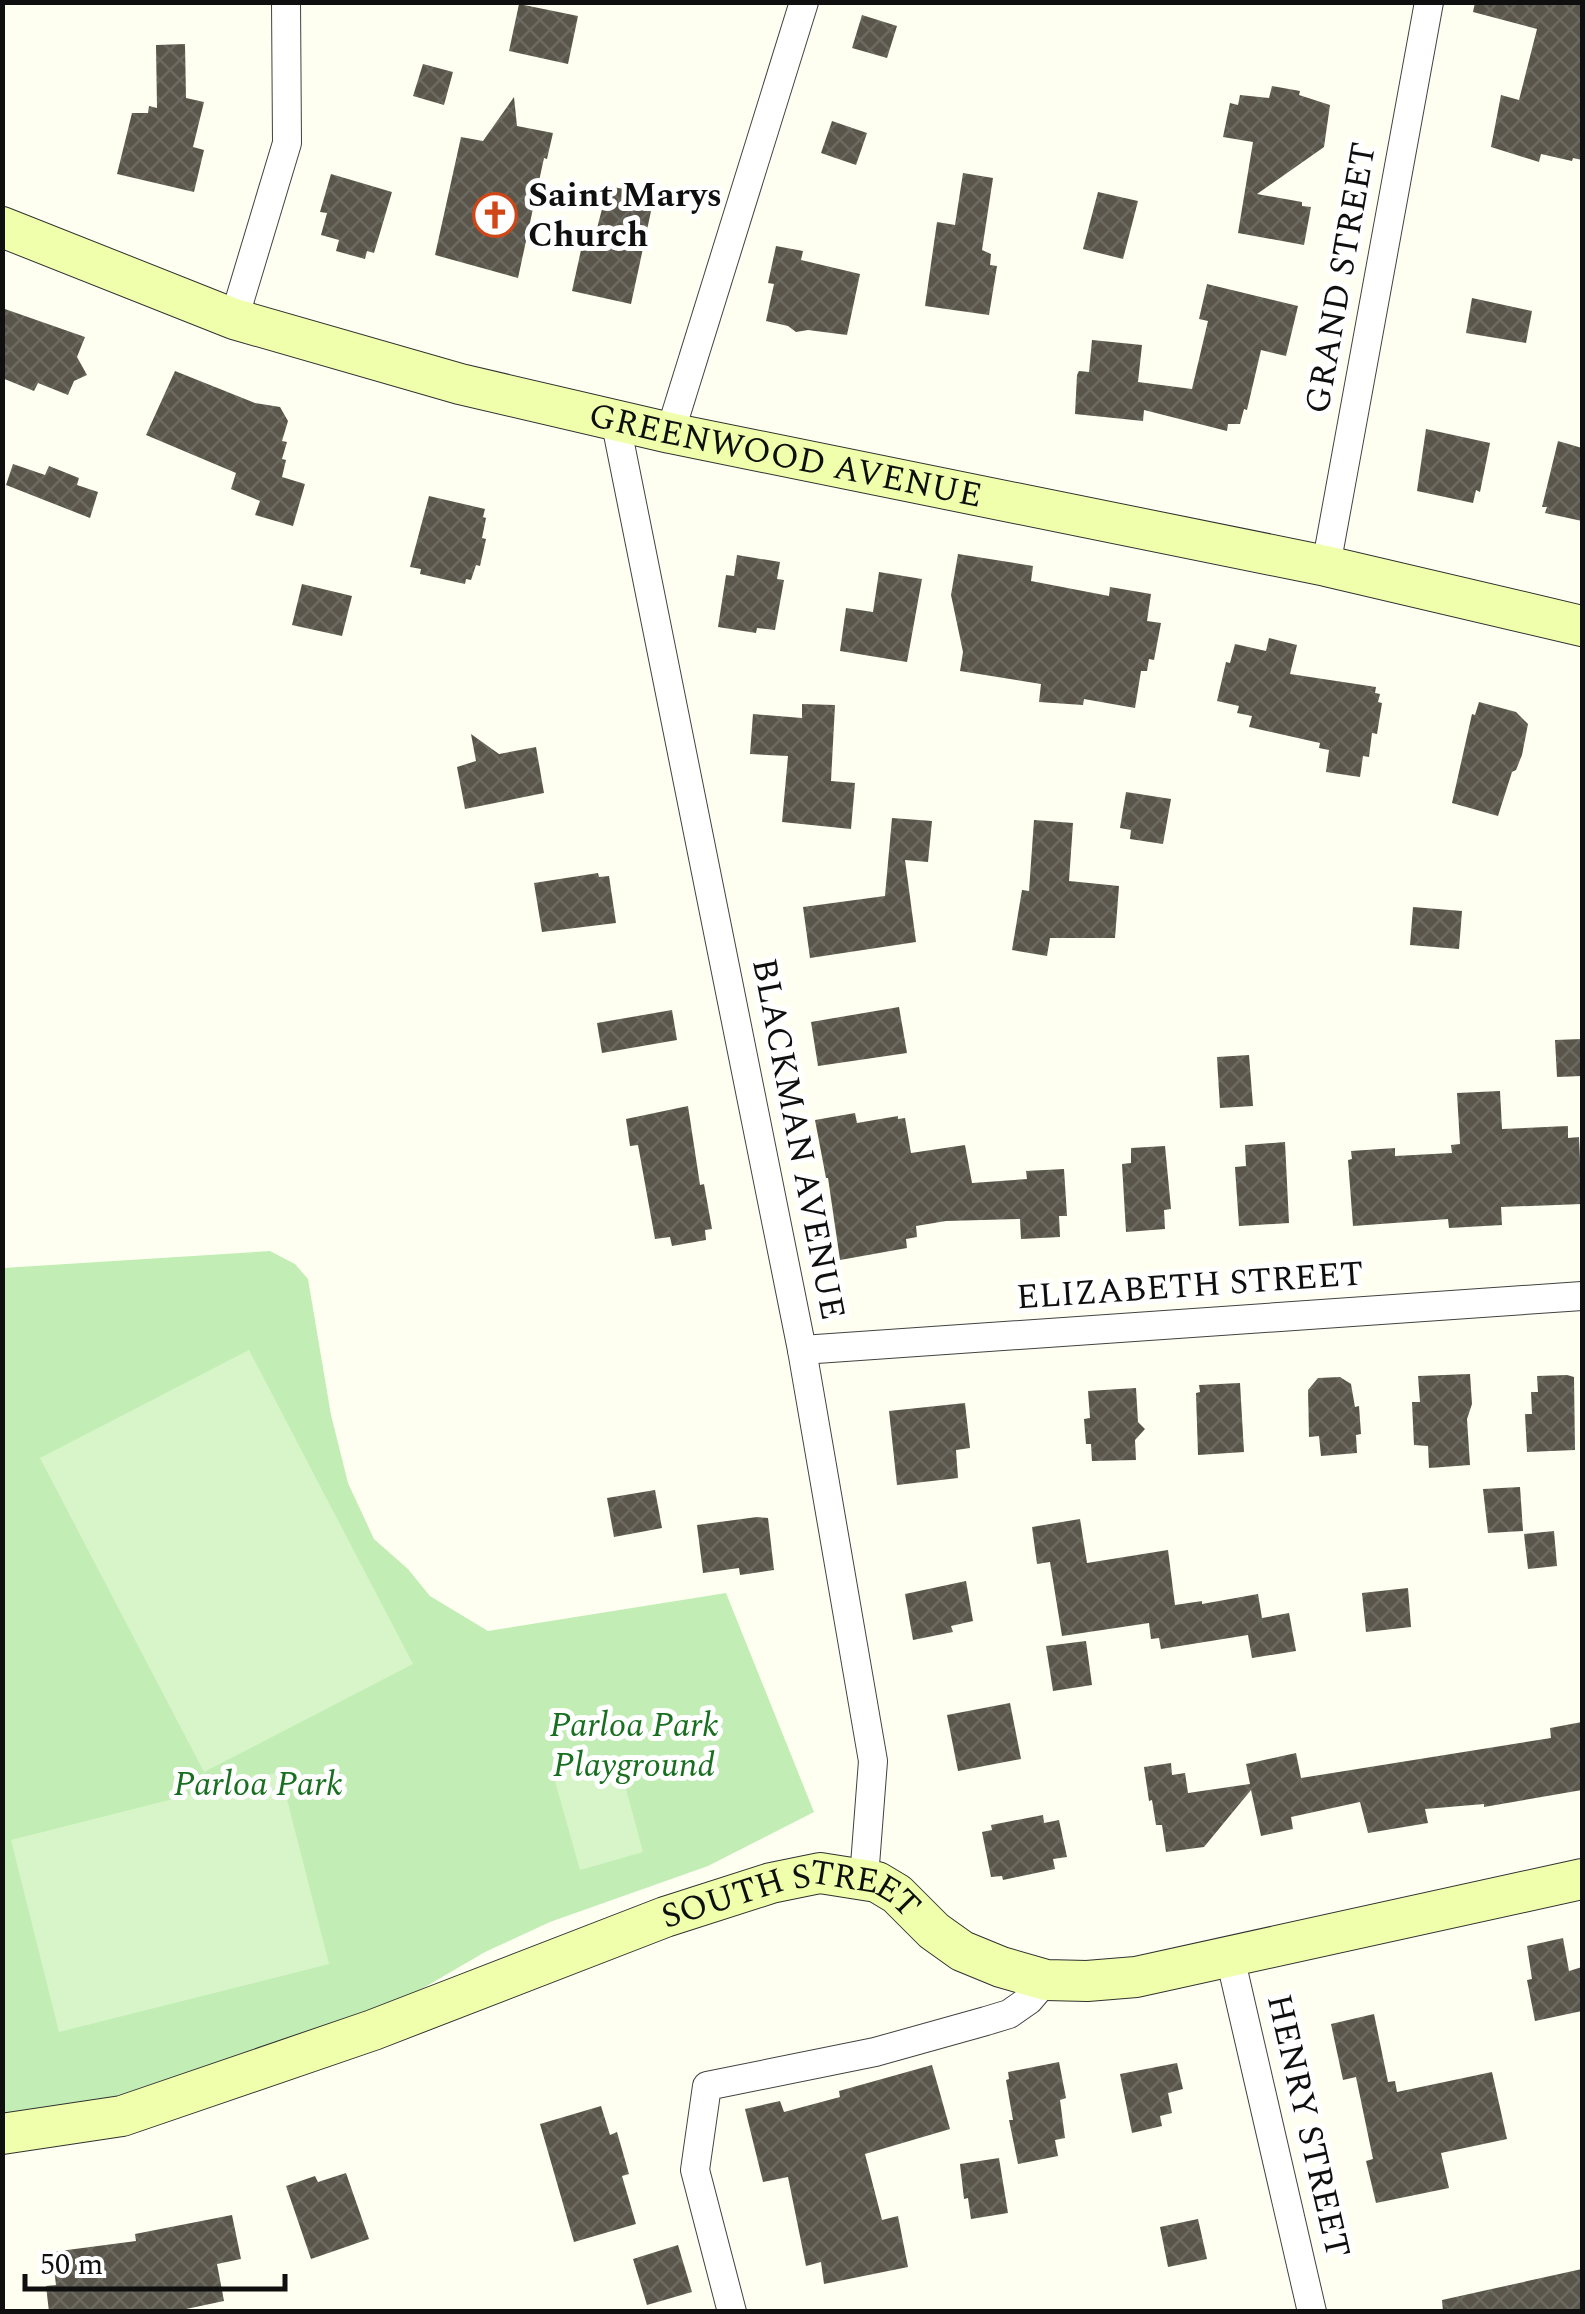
<svg xmlns="http://www.w3.org/2000/svg" width="1585" height="2314" font-family="Spectral,serif">
	<style>
		.grass { fill: #c2eeb6 }
		.pitch { fill: #d8f5c9 }
		.building { fill: url(#building-cross-hatch) }
		.lines { fill: none; stroke-linecap: round; stroke-linejoin: round }
		.street-casing { stroke: #424242; stroke-width: 30 }
		.secondary-casing { stroke: #313131; stroke-width: 42 }
		.street { stroke: #fff; stroke-width: 28 }
		.secondary { stroke: #efffac; stroke-width: 40 }
		.labels { text-anchor: middle; dominant-baseline: central; stroke-width: 10; stroke-linejoin: round; paint-order: stroke }
		.poi-label { font-size: 35px; font-weight: bold; fill: #0f0f0f; stroke: #fff; text-anchor: start }
		.street-label { font-size: 35px; fill: #0f0f0f; stroke: #fff }
		.park-label { font-size: 35px; font-style: italic; fill: #186f20; stroke: #fff }
	</style>
	<defs>
		<pattern id="building-cross-hatch" width="8" height="8" patternUnits="userSpaceOnUse" patternTransform="scale(2.5)"><rect width="8" height="8" fill="#59554a"/><path d="M0 0l8 8M0 8l8-8" fill="none" stroke="#6c6960"/></pattern>
	</defs>
	<rect width="100%" height="100%" fill="#fefff1"/>
	<!-- grass -->
	<path class="grass" d="M270,1251L295,1264L308,1279L331,1415L348,1483L374,1539L408,1569L430,1596L488,1631L726,1593L814,1812L708,1866L550,1922L485,1952L401,2001L102,2103L11,2117L3,2112V1268Z"/>
	<!-- pitch -->
	<g class="pitch">
		<path d="M249,1350L413,1664L204,1772L40,1458Z"/>
		<path d="M617,1756L643,1852L580,1870L553,1774Z"/>
		<path d="M280,1772L329,1964L59,2032L11,1840Z"/>
	</g>
	<!-- building -->
	<g class="building">
		<path d="M1475,2H1582V160L1573,158L1572,161L1541,154L1539,162L1491,147L1501,95L1519,100L1537,29L1473,12Z"/>
		<path d="M519,4L578,16L568,64L509,51Z"/>
		<path d="M862,15L897,26L887,58L852,48Z"/>
		<path d="M185,44L186,98L204,102L193,147L204,150L194,192L117,174L132,113H148L149,106L157,108L156,45Z"/>
		<path d="M423,64L453,72L444,105L413,96Z"/>
		<path d="M1272,86L1300,91L1299,95L1330,105L1324,147L1257,194L1302,202V206L1311,207L1304,245L1238,233L1253,142L1223,137L1230,103L1238,105L1240,95L1269,98Z"/>
		<path d="M514,97L517,126L553,133L547,159L544,158L518,278L435,255L461,137L483,141Z"/>
		<path d="M832,121L867,133L856,165L821,153Z"/>
		<path d="M963,173L993,178L982,250L991,254L990,265L997,266L989,315L925,306L937,222L955,225Z"/>
		<path d="M331,174L392,192L374,253L367,251L365,259L336,251L339,240L321,235L327,213L320,212Z"/>
		<path d="M608,186L634,191L633,196L640,200L653,202L631,304L572,291L583,241L596,232Z"/>
		<path d="M1098,192L1138,201L1123,259L1083,249Z"/>
		<path d="M776,246L803,251L801,260L860,274L847,335L808,330L796,332L788,326L766,321L774,284L768,283Z"/>
		<path d="M1207,284L1298,306L1286,356L1261,350L1247,410L1244,409L1240,424H1228L1227,431L1144,410L1143,421L1075,414L1077,375L1079,371L1089,372L1092,340L1142,345L1138,382L1192,389L1208,321L1199,319Z"/>
		<path d="M1472,298L1532,311L1526,343L1466,333Z"/>
		<path d="M2,308L85,337L77,357L87,375L74,381L68,395L38,383L34,391L2,378Z"/>
		<path d="M175,371L255,403L280,407L288,421L282,441L287,442L282,459L286,460L282,477L305,484L293,526L255,515L260,501L231,489L236,473L146,435Z"/>
		<path d="M1426,429L1490,443L1480,492L1476,490L1473,503L1417,491Z"/>
		<path d="M1558,441L1582,448V521L1545,513L1547,507H1542Z"/>
		<path d="M13,464L45,475L49,466L79,478L77,485L98,492L90,518L6,485Z"/>
		<path d="M429,496L485,509L483,517L486,518L482,538L486,539L480,566L476,565L471,580L466,579L465,584L420,574L421,569L410,567Z"/>
		<path d="M958,554L1033,566L1031,581L1109,596L1110,587L1151,594L1147,621L1161,623L1154,660L1149,659L1147,671H1141L1135,708L1084,699L1083,705L1039,702L1041,684L960,671L963,652L951,595Z"/>
		<path d="M737,555L780,562L777,579L784,580L775,630L757,628L756,633L718,627L726,575L734,576Z"/>
		<path d="M879,572L922,579L907,662L840,651L846,608L873,612Z"/>
		<path d="M302,584L352,596L342,636L292,625Z"/>
		<path d="M1269,638L1297,645L1290,674L1376,687L1375,693L1380,694L1378,702L1382,703L1377,734L1372,733L1369,757L1363,756L1360,777L1326,772L1329,750L1319,748L1320,743L1249,727L1252,716L1237,713L1239,706L1217,701L1226,662L1230,663L1235,644L1266,651Z"/>
		<path d="M1479,702L1516,712L1528,724L1522,755L1516,770L1512,772L1498,816L1452,803L1472,714L1475,715Z"/>
		<path d="M802,704L835,705L831,781L855,783L851,829L782,822L788,756L750,754L753,714L802,718Z"/>
		<path d="M471,734L499,754L536,747L544,793L465,809L457,767L476,761Z"/>
		<path d="M1126,792L1171,799L1163,844L1130,839L1131,830L1120,828Z"/>
		<path d="M892,818L932,821L928,862L905,860L916,942L810,958L803,907L885,896Z"/>
		<path d="M1034,820L1073,823L1069,881L1119,886L1115,938H1050L1047,956L1012,950L1022,890L1029,891Z"/>
		<path d="M598,873L599,877L609,876L616,923L542,932L534,883Z"/>
		<path d="M1413,907L1462,911L1459,949L1410,945Z"/>
		<path d="M899,1007L907,1053L818,1066L811,1022Z"/>
		<path d="M672,1010L677,1040L602,1053L597,1023Z"/>
		<path d="M1582,1039V1076L1557,1077L1555,1040Z"/>
		<path d="M1249,1055L1253,1106L1220,1108L1217,1057Z"/>
		<path d="M1500,1091L1502,1129L1568,1126V1138L1579,1137L1582,1204L1501,1207L1502,1225L1449,1228L1448,1219L1353,1226L1348,1160L1352,1159L1351,1151L1395,1148V1156L1452,1153L1451,1145L1460,1144L1457,1093Z"/>
		<path d="M688,1106L700,1185L704,1184L712,1229L705,1230L706,1240L672,1246L670,1237L655,1239L638,1145L630,1146L626,1119Z"/>
		<path d="M855,1113L857,1123L898,1116V1119L905,1118L911,1153L965,1145L972,1183L1027,1179L1026,1171L1064,1169L1067,1216H1059L1060,1237L1021,1239L1020,1219L946,1221L916,1226L917,1237L906,1239L907,1248L840,1260L828,1178H826L815,1120Z"/>
		<path d="M1285,1142L1289,1223L1239,1226L1235,1167L1246,1166L1245,1145Z"/>
		<path d="M1165,1146L1171,1209L1164,1210L1165,1229L1126,1232L1122,1164L1131,1163V1148Z"/>
		<path d="M1470,1374L1472,1404L1467,1419L1470,1465L1429,1468L1428,1446L1414,1445L1412,1402H1420L1418,1376Z"/>
		<path d="M1567,1375L1574,1377L1575,1450L1527,1452L1525,1414H1532L1531,1392H1538L1537,1376Z"/>
		<path d="M1340,1377L1351,1384L1355,1407L1359,1406L1361,1434L1356,1435L1357,1453L1321,1456L1319,1436L1309,1437L1308,1390L1318,1378Z"/>
		<path d="M1240,1383L1244,1452L1198,1455L1196,1393L1200,1392L1199,1385Z"/>
		<path d="M1136,1388L1138,1422L1145,1429L1135,1440L1136,1460L1092,1461L1091,1444H1086L1084,1419L1090,1418L1088,1391Z"/>
		<path d="M965,1403L970,1448L956,1450L958,1478L897,1485L889,1411Z"/>
		<path d="M1520,1487L1523,1531L1488,1533L1483,1489Z"/>
		<path d="M655,1490L662,1528L614,1537L607,1498Z"/>
		<path d="M757,1517L768,1518L774,1570L740,1575L739,1568L703,1573L697,1525Z"/>
		<path d="M1080,1519L1087,1563L1168,1550L1175,1605L1202,1601V1604L1258,1594L1262,1618L1289,1613L1296,1651L1252,1658L1248,1635L1161,1649L1159,1638L1151,1639L1149,1623L1062,1636L1050,1562L1037,1564L1032,1527Z"/>
		<path d="M1554,1531L1557,1566L1528,1569L1524,1534Z"/>
		<path d="M966,1581L973,1621L951,1626L953,1632L913,1640L905,1594Z"/>
		<path d="M1408,1588L1411,1627L1366,1632L1362,1593Z"/>
		<path d="M1086,1641L1092,1685L1053,1691L1046,1646Z"/>
		<path d="M1010,1703L1021,1759L958,1771L947,1715Z"/>
		<path d="M1582,1722V1790L1484,1807V1804L1425,1809L1428,1823L1368,1833L1360,1802L1291,1817L1293,1829L1261,1836L1251,1790L1204,1847L1166,1852L1162,1825H1156L1152,1800L1149,1801L1144,1767L1171,1763L1172,1775L1185,1773L1188,1793L1250,1784L1246,1764L1296,1753L1301,1778L1551,1738L1550,1728Z"/>
		<path d="M1043,1815L1044,1823L1059,1820L1067,1857L1053,1859L1055,1869L1003,1880L1002,1876L991,1877L982,1832L992,1830L991,1825Z"/>
		<path d="M1563,1938L1569,1971L1582,1967V2011L1535,2021L1527,1980L1532,1979L1527,1946Z"/>
		<path d="M1374,2014L1388,2082L1395,2081L1397,2092L1492,2072L1507,2139L1441,2153L1449,2188L1376,2203L1366,2161L1373,2159L1356,2077L1343,2080L1331,2024Z"/>
		<path d="M1059,2062L1066,2098L1060,2100L1065,2138L1055,2140L1058,2156L1018,2164L1009,2120H1013L1006,2080L1009,2079L1008,2072Z"/>
		<path d="M1177,2063L1183,2089L1168,2093L1172,2113L1160,2116L1162,2126L1132,2133L1120,2074Z"/>
		<path d="M932,2065L950,2129L865,2154L882,2220L898,2216L908,2267L824,2284L821,2262L806,2266L788,2177L763,2182L745,2109L780,2101L784,2112L840,2097L839,2091Z"/>
		<path d="M601,2106L610,2135L617,2132L629,2174L622,2176L636,2224L574,2242L540,2124Z"/>
		<path d="M999,2158L1008,2213L971,2219L968,2198L964,2199L960,2164Z"/>
		<path d="M346,2173L369,2239L311,2259L286,2186L315,2176L318,2182Z"/>
		<path d="M232,2215L241,2259L217,2264L224,2301L172,2312H49L46,2286L56,2285L52,2252L136,2241L135,2234Z"/>
		<path d="M1198,2219L1207,2259L1168,2267L1160,2227Z"/>
		<path d="M678,2245L692,2292L647,2305L633,2259Z"/>
		<path d="M1582,2269V2312H1443L1442,2300Z"/>
	</g>
	<g class="lines">
		<!-- street casing -->
		<g class="street-casing">
			<g id="street">
				<path d="M234,319L287,143L286,2"/>
				<path d="M615,419L802,1350L873,1761L864,1878"/>
				<path d="M670,433L804,2"/>
				<path d="M1326,566L1429,2"/>
				<path d="M802,1350L1582,1296"/>
				<path d="M1230,1957L1312,2312"/>
				<path d="M732,2312L695,2170L707,2086L875,2052L986,2021L1009,2014L1029,2000L1046,1980"/>
			</g>
		</g>
		<!-- secondary casing -->
		<g class="secondary-casing">
			<g id="secondary">
				<path id="s1" d="M2,227L234,319L460,384L670,433L1326,566L1582,626"/>
				<path id="s2" d="M2,2134L122,2116L373,2030L665,1917L771,1883L820,1873L877,1882L897,1894L934,1931L962,1951L1001,1967L1046,1980L1087,1981L1136,1977L1582,1879"/>
			</g>
		</g>
		<!-- street -->
		<use href="#street" class="street"/>
		<!-- secondary -->
		<use href="#secondary" class="secondary"/>
	</g>
	<!-- icons -->
	<defs>
		<g id="church-ring" transform="scale(2.25)"><circle r="9.5" fill="#fff" stroke="#cf4617" stroke-width="1.5"/><path d="M-1.2-6h2.4v3.5h3.3v2.4h-3.3V6h-2.4V-.1h-3.3v-2.4h3.3Z" fill="#cf4617"/></g>
	</defs>
	<g fill-rule="evenodd">
		<use href="#church-ring" x="495" y="215"/>
	</g>
	<g class="labels">
		<!-- poi labels -->
		<g class="poi-label">
			<text x="528" y="195">Saint Marys<tspan x="528" dy="40">Church</tspan></text>
		</g>
		<!-- street labels -->
		<g class="street-label">
			<text transform="translate(1341 278) rotate(-80)">GRAND STREET</text>
			<text stroke="none"><textPath href="#s1" startOffset="818">GREENWOOD AVENUE</textPath></text>
			<text transform="translate(798 1139) rotate(79)">BLACKMAN AVENUE</text>
			<text transform="translate(1190 1286) rotate(-4)">ELIZABETH STREET</text>
			<text stroke="none"><textPath href="#s2" startOffset="832">SOUTH STREET</textPath></text>
			<text transform="translate(1308 2126) rotate(77)">HENRY STREET</text>
		</g>
		<!-- park labels -->
		<g class="park-label">
			<text x="634" y="1725">Parloa Park<tspan x="634" dy="40">Playground</tspan></text>
			<text x="258" y="1784">Parloa Park</text>
		</g>
	</g>
	<!-- border -->
	<rect width="1585" height="2314" fill="none" stroke="#0f0f0f" stroke-width="10"/>
	<!-- scale -->
	<path d="M25 2274v15h260v-15" fill="none" stroke="#0f0f0f" stroke-width="5"/>
	<text x="40" y="2274" font-size="30" fill="#0f0f0f" stroke="#ffffff" stroke-width="8" paint-order="stroke">50 m</text>
</svg>
